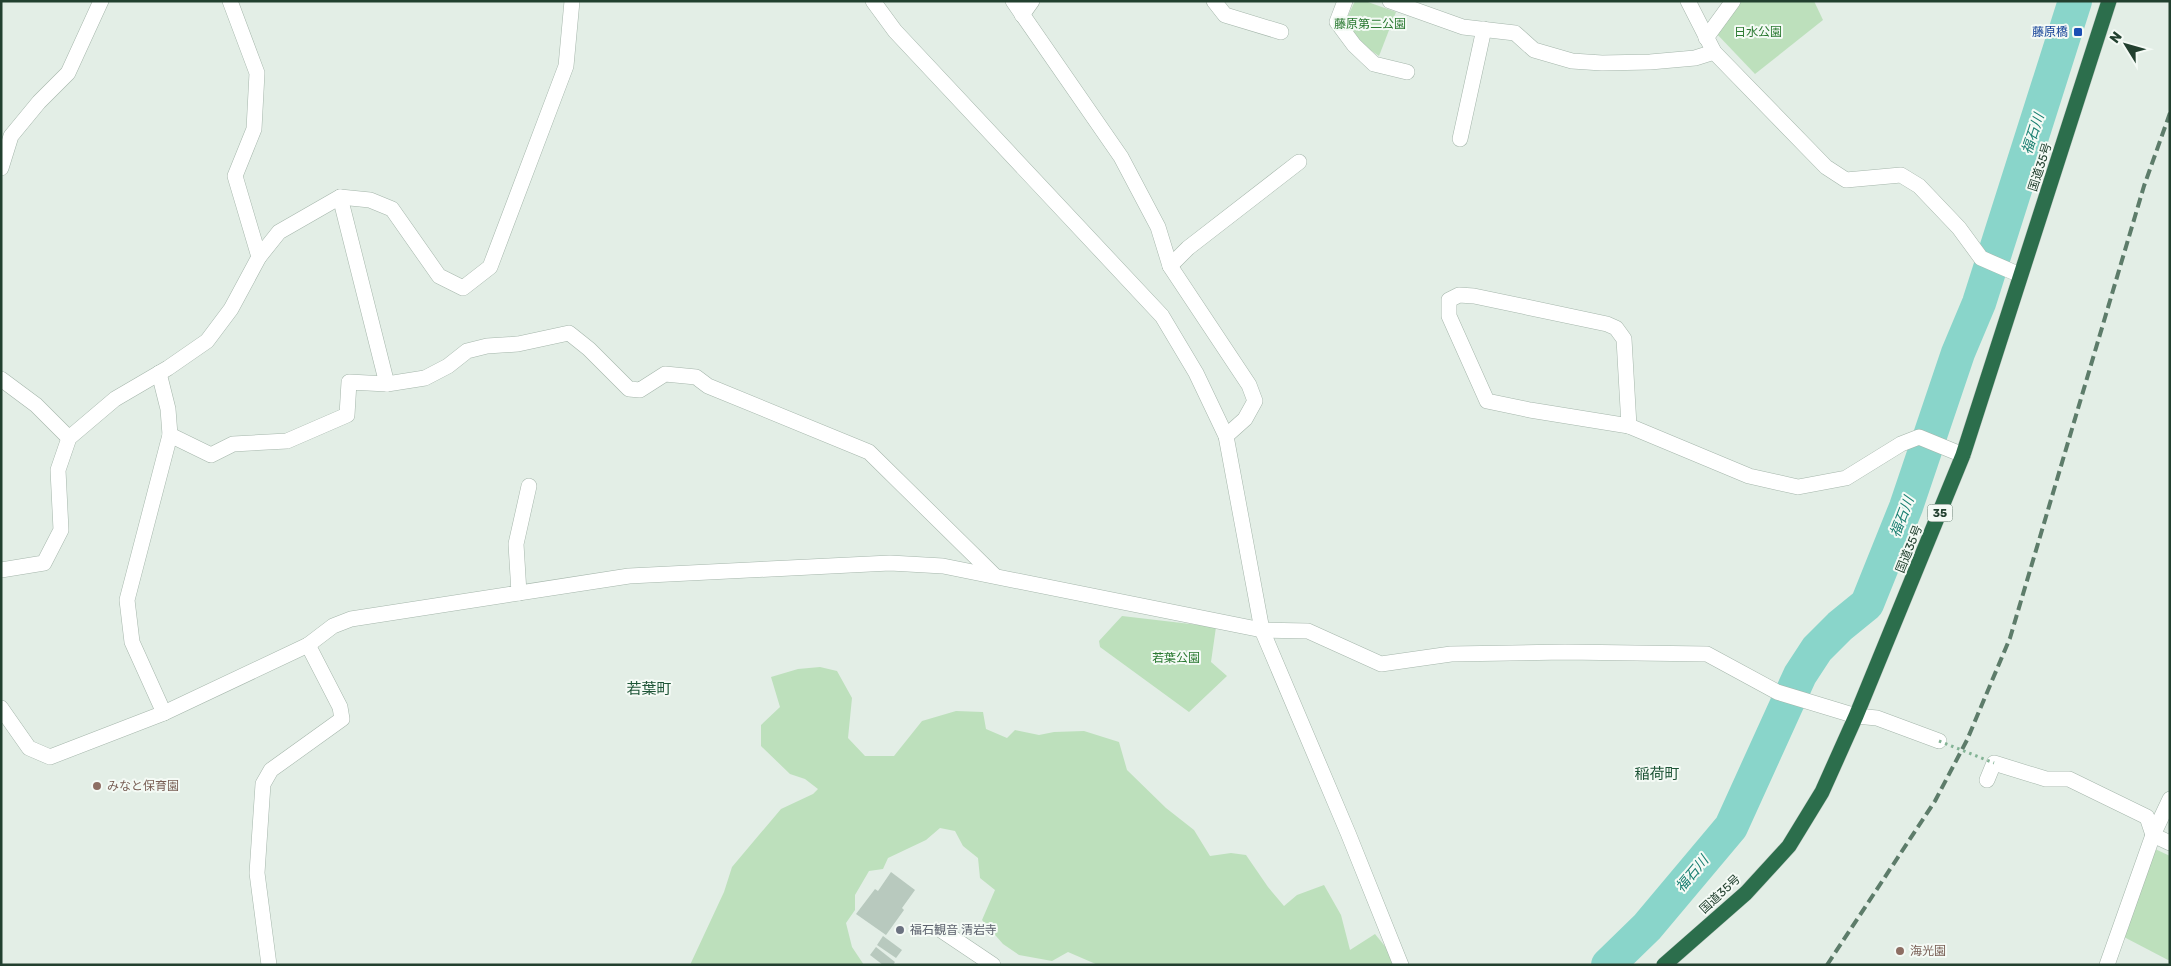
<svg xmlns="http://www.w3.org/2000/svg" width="2171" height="966" font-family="Rubik,'Noto Sans JP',sans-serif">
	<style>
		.green { fill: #bde0bc }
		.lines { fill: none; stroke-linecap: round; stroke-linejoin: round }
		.river { stroke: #89d5ca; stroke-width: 34 }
		.building { fill: #b8c9be }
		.minor-casing { stroke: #a5b6ab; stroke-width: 16 }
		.highway-casing { stroke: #c1cac5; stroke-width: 16 }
		.minor { stroke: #fff; stroke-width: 15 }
		.highway { stroke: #2c6e4c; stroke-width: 15 }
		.rail { stroke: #5d7c6a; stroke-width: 4; stroke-dasharray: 10 5; stroke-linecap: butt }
		.path-bridge { stroke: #83b395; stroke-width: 3; stroke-dasharray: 2.5 4; stroke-linecap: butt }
		.transit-dot { fill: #1a4fb4; stroke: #f4faf5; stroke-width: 2 }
		.education-dot { fill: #8d6e63; stroke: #f4faf5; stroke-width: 2 }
		.worship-dot { fill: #6b7280; stroke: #f4faf5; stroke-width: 2 }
		.labels { text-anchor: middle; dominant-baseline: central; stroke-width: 4; stroke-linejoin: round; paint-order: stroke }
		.shield { fill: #f4faf5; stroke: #61786a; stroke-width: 1 }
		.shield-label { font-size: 11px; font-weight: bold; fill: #22402f }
		.park-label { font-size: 12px; fill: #2a7931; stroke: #f4faf5 }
		.transit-label { font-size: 12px; fill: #164399; stroke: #f4faf5; text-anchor: end }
		.street-label { font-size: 12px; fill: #22402f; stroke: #f4faf5 }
		.education-label { font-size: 12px; fill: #785e54; stroke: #f4faf5; text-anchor: start }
		.worship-label { font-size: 12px; fill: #5b616d; stroke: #f4faf5; text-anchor: start }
		.water-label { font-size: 14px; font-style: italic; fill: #197f71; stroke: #f4faf5 }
		.quarter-label { font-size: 15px; fill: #1d5436; stroke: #f4faf5 }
	</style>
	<rect width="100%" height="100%" fill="#e3eee6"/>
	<!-- green -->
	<g class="green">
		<path d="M1355,1H1365L1396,12L1379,56L1356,40L1345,22Z"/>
		<path d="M1740,1H1814L1823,20L1755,74L1715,32Z"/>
		<path d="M1122,616L1216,627L1211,662L1227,676L1189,712L1100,647L1099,641Z"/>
		<path d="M820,667L837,671L852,698L848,738L865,756H894L922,721L956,711L983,712L986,729L1007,738L1015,730L1039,735L1054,732L1084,731L1119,742L1127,770L1166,808L1194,830L1210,856L1231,853L1246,855L1268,887L1284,906L1297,895L1324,885L1341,915L1350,950L1375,934L1388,950L1394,965H1098L1068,952L1052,961L1019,955L1003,944L982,920L995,890L980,878L978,858L963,846L955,831L940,828L926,840L888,858L883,869L869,871L855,895V910L846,923L852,947L864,965H690L724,892L732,867L781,809L813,794L818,789L805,779L790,774L761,746V725L780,707L771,677L798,669Z"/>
		<path d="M2153,848L2170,856V959L2168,960L2124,937Z"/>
	</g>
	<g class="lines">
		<!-- river -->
		<path class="river" d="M1608,965L1647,927L1731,827L1800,675L1817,649L1840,626L1867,604L1906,507L1958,353L1979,303L2075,1"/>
	</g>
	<!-- building -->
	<g class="building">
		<path d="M891,872L915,890L902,908L904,910L886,935L856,914L875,889L878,891Z"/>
		<path d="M883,936L902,950L896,958L877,945Z"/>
		<path d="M876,947L895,962L893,965H883L870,955Z"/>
	</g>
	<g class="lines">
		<!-- minor casing -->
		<g class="minor-casing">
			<g id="minor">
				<path d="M230,1L257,73L254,129L235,176L259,257"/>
				<path d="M873,1L895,31L1162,316L1196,373L1226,436L1262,630L1348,833L1401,965"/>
				<path d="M1013,1L1121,157L1158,227L1170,266L1249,385L1255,401L1245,419L1226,436"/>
				<path d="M1214,1L1225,15L1281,32"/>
				<path d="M1345,1L1337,22L1354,45L1374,64L1407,72"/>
				<path d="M1390,1L1463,27L1515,33L1534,50L1572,61L1602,63L1650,62L1695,58L1714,52"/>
				<path d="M1688,1L1714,52L1826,167L1846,180L1901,175L1919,186L1959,228L1981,258L2020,275"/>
				<path d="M1022,15L1032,1"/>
				<path d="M1706,38L1733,1"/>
				<path d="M1460,139L1484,29"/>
				<path d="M1,168L11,136L39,102L68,73L101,1"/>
				<path d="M340,197L387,384"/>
				<path d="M1170,266L1188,248L1299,162"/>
				<path d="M1459,295L1474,296L1607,324L1616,328L1624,339L1629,426L1530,410L1487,401L1449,316V300Z"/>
				<path d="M159,373L168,409L170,435L127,600L132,642L164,713"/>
				<path d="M1,379L36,405L69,438"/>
				<path d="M1629,426L1749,476L1798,487L1846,478L1901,444L1919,437L1963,455"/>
				<path d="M170,435L211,455L233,444L287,441L347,415L349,382L387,384L425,378L448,366L467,351L487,346L518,344L569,333L589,349L629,389L640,390L665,374L696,377L708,386L869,452L994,575"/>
				<path d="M1,570L44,563L61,530L58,470L69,438L115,399L168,368L207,341L231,309L259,257L279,232L340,197L370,200L392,209L439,276L463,288L490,267L566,66L572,1"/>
				<path d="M519,593L516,544L529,486"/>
				<path d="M1,708L29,748L50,757L164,713L308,645L333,626L351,619L629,576L890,563L943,566L1262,630L1308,631L1381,664L1451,654L1565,652L1707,654L1777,692L1856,716L1877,718L1939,741"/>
				<path d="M1987,780L1994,763L2046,779H2069L2147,817L2153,835L2170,843"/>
				<path d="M941,930L993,965"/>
				<path d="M269,965L257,873L263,784L271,770L342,719L340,707L308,645"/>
				<path d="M2107,965L2153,835L2170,799"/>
			</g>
		</g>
		<!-- highway casing -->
		<g class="highway-casing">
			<path id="highway" d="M1664,965L1746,893L1789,846L1822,792L1856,716L1963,455L2109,1"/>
		</g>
		<!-- minor -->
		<use href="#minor" class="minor"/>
		<!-- highway -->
		<use href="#highway" class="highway"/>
		<!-- rail -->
		<path class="rail" d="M1827,965L1935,801L1967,740L2010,638L2144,186L2170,113"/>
		<!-- path-bridge -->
		<path class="path-bridge" d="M1939,741L1994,763"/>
	</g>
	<!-- markers -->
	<rect class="transit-dot" x="2073" y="27" width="10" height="10" rx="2.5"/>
	<g class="education-dot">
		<circle cx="97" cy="786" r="5"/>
		<circle cx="1900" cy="951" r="5"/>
	</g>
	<circle class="worship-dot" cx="900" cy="930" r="5"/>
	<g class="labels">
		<!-- shield labels -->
		<rect class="shield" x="1927.5" y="504.5" width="25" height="17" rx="4"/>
		<g class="shield-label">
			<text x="1940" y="513">35</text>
		</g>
		<!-- park labels -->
		<g class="park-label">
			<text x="1370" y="24">藤原第二公園</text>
			<text x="1758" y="32">日水公園</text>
			<text x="1176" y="658">若葉公園</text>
		</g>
		<!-- transit labels -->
		<g class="transit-label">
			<text x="2068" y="32">藤原橋</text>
		</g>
		<!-- street labels -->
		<g class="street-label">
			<text transform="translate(2040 167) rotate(-72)">国道35号</text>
			<text transform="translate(1909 549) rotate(-68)">国道35号</text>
			<text transform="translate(1720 894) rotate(-43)">国道35号</text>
		</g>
		<!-- education labels -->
		<g class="education-label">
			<text x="107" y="786">みなと保育園</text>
			<text x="1910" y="951">海光園</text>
		</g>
		<!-- worship labels -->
		<g class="worship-label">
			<text x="910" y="930">福石観音 清岩寺</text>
		</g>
		<!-- water labels -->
		<g class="water-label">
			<text transform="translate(2033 134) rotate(-72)">福石川</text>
			<text transform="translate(1902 517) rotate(-69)">福石川</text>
			<text transform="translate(1692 874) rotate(-50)">福石川</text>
		</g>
		<!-- quarter labels -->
		<g class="quarter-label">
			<text x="649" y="689">若葉町</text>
			<text x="1657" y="774">稲荷町</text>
		</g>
	</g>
	<!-- border -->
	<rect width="2171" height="966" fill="none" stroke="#22402f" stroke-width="5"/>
	<!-- north arrow -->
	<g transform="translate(2126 45) rotate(307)" stroke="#f4faf5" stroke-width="4" paint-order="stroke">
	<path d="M0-4L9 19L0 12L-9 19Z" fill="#22402f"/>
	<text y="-8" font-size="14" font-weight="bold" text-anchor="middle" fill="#22402f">N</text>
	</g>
</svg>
